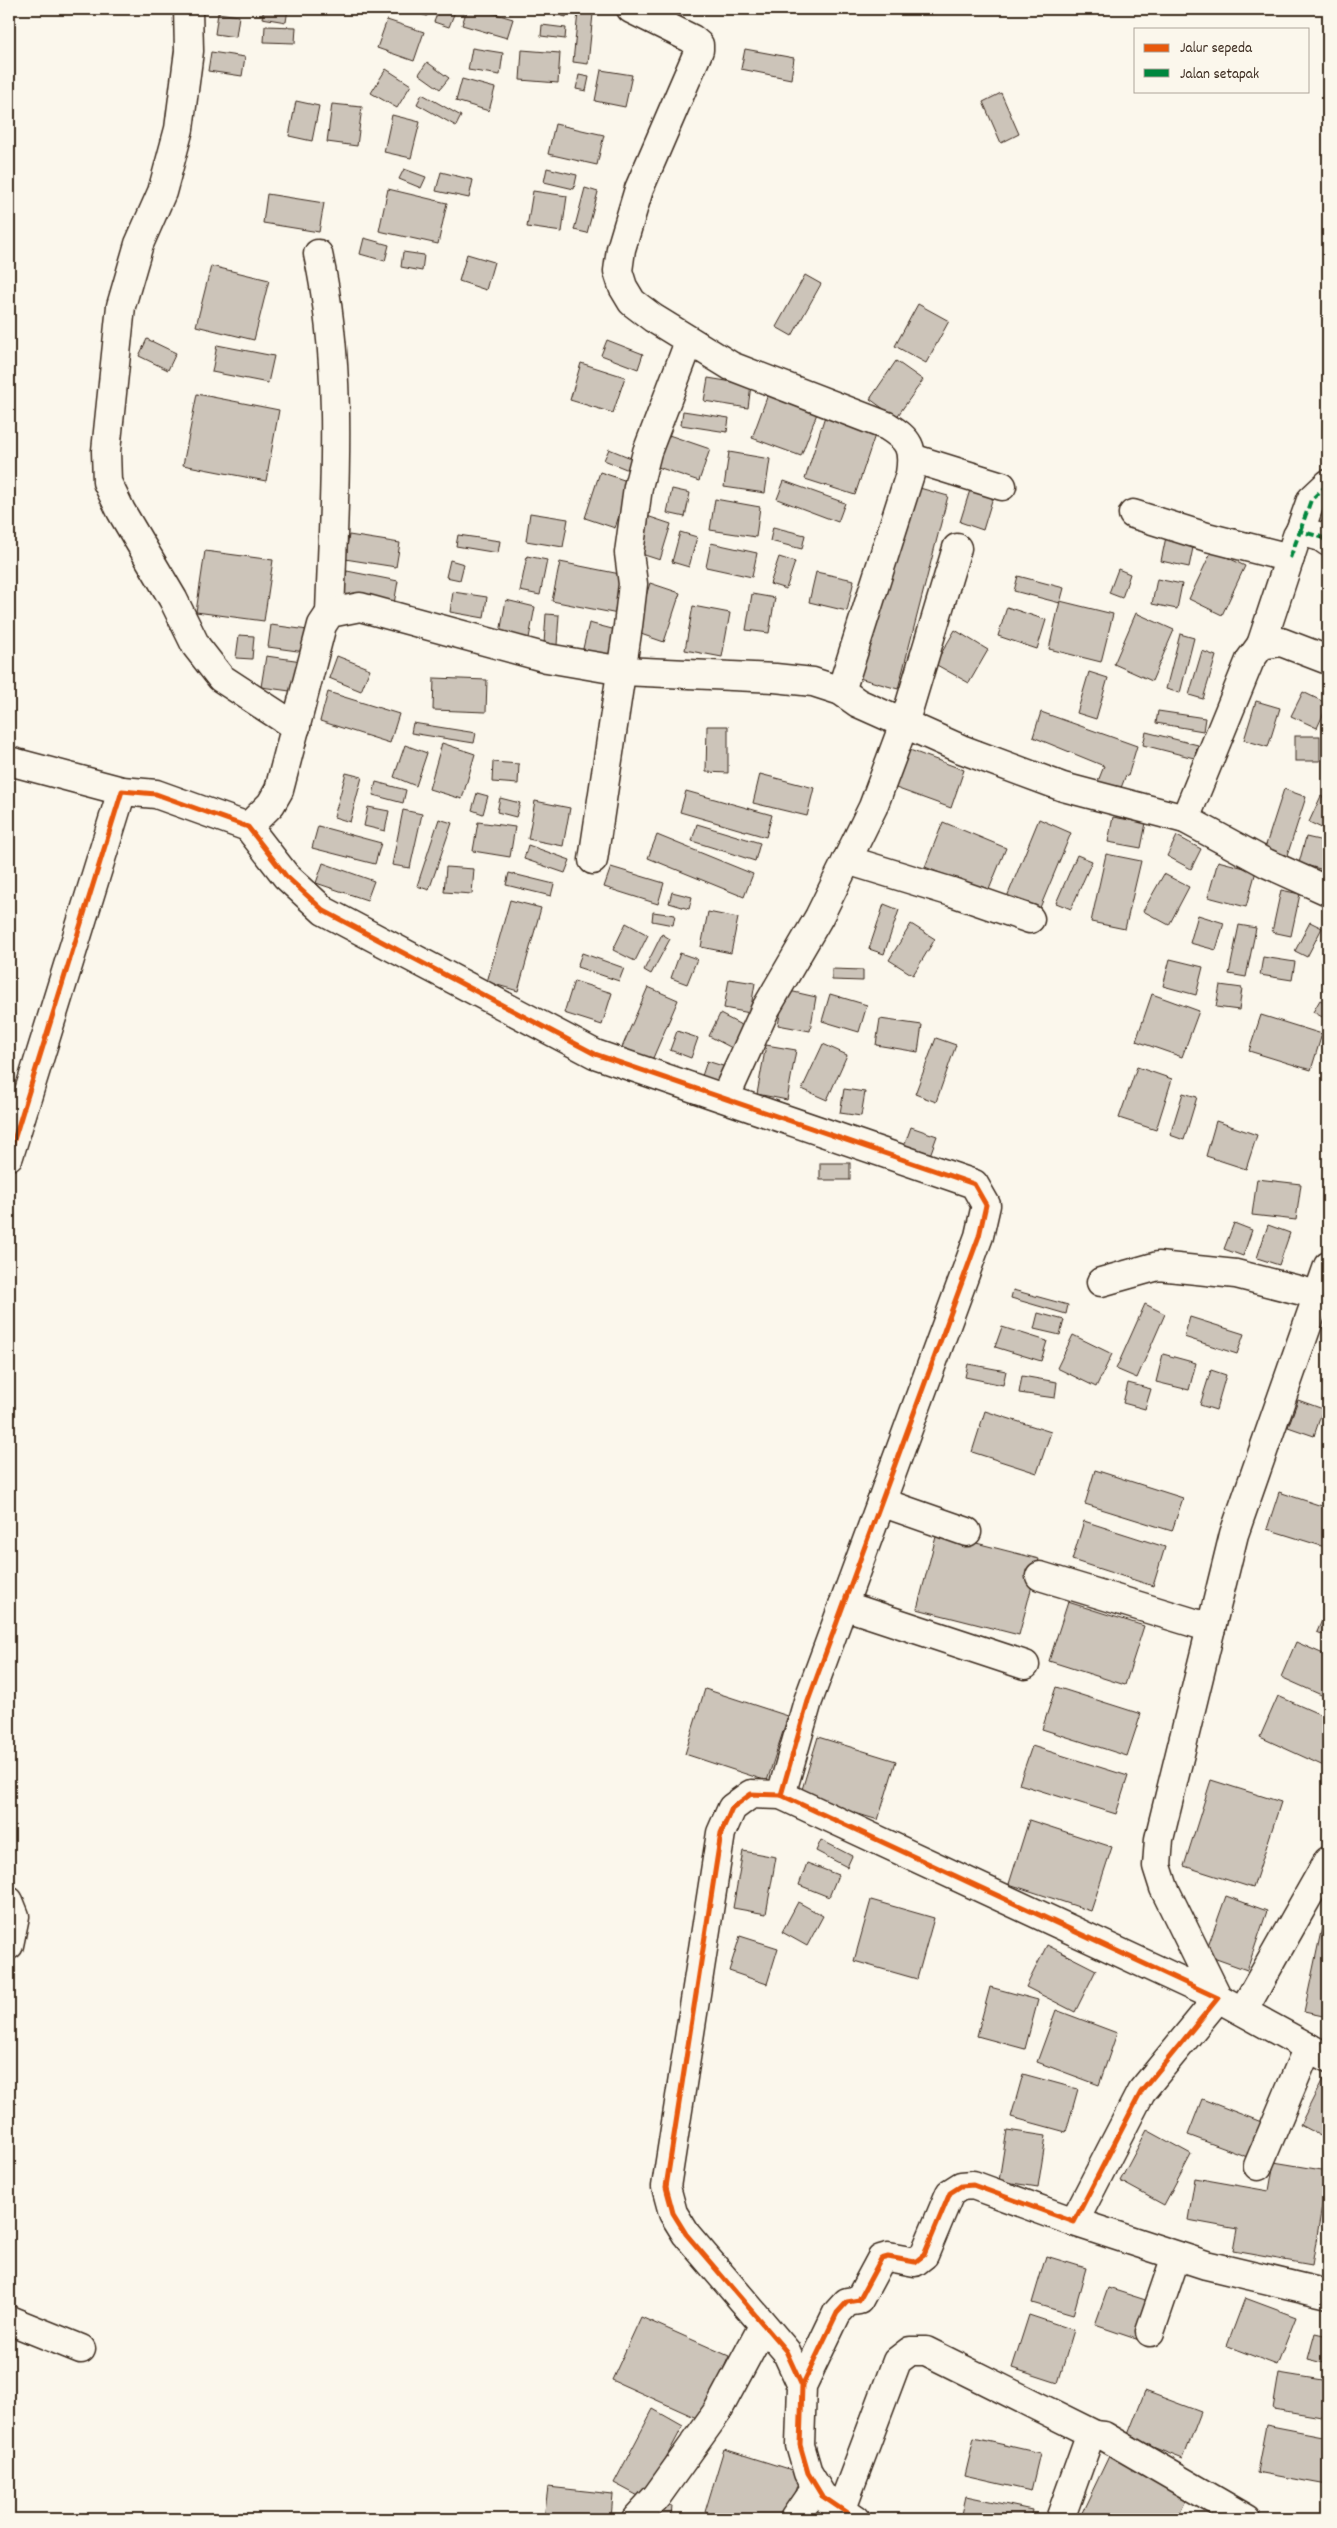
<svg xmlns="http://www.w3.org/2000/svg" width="1337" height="2528" font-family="Dekko,sans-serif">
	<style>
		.building { fill: #ccc4b9; stroke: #3b2a1e }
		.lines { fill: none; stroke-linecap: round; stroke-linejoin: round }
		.minor-casing { stroke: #3b2a1e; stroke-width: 31 }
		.minor { stroke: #fbf7ec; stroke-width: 28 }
		.quiet { stroke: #00873e; stroke-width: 4; stroke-dasharray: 8 4; stroke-linecap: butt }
		.cycleway-casing { stroke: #fbf7ec; stroke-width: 8 }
		.cycleway { stroke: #e8590c; stroke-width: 5 }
	</style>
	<rect width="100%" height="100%" fill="#fbf7ec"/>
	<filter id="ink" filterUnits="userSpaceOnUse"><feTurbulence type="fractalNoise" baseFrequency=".02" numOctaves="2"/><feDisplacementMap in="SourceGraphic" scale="10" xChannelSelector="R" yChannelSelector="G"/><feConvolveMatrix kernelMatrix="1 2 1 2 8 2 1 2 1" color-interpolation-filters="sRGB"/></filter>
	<g filter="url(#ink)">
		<!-- building -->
		<g class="building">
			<path d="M264,9H288L286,22L262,18Z"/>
			<path d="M403,9H429L427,16Z"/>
			<path d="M439,9H456L449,27L434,22Z"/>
			<path d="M467,9H479L513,19L507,38L462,25Z"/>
			<path d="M538,9H568L566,17Z"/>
			<path d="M642,9H685L677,25Z"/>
			<path d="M578,12L593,14L588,64L573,62Z"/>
			<path d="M218,13L239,16L236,37L215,34Z"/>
			<path d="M387,20L424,32L414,61L377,48Z"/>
			<path d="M542,25L566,28L565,39L541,36Z"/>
			<path d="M265,26L296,27L295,43L264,42Z"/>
			<path d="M472,48L503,53L500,75L468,70Z"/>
			<path d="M745,49L794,58L791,79L741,69Z"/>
			<path d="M522,50L560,53L558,83L520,80Z"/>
			<path d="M211,52L245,57L242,76L208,71Z"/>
			<path d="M427,62L449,78L440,89L419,74Z"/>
			<path d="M386,69L411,85L397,108L371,93Z"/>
			<path d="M601,70L632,75L625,107L595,101Z"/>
			<path d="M579,75L589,77L586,91L576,89Z"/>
			<path d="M462,79L495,88L489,111L456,101Z"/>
			<path d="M1001,93L1019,134L1001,143L983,102Z"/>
			<path d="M422,94L461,116L456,126L417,104Z"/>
			<path d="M296,101L319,106L312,141L289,136Z"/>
			<path d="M332,104L362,107L357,146L327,142Z"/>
			<path d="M392,115L420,122L411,158L384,152Z"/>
			<path d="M555,124L604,135L597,165L548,154Z"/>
			<path d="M547,168L577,175L574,189L544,182Z"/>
			<path d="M404,169L426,177L421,188L399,179Z"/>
			<path d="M441,172L473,180L469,198L436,191Z"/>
			<path d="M585,188L598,192L587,233L574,230Z"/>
			<path d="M388,189L447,203L438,244L379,231Z"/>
			<path d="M533,191L567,196L562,232L527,227Z"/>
			<path d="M267,194L324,203L319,232L263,223Z"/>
			<path d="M364,238L389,245L385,261L360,254Z"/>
			<path d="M403,252L424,255L422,271L401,267Z"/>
			<path d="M467,254L494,262L486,290L459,281Z"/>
			<path d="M211,266L269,280L254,340L196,326Z"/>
			<path d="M805,275L821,284L792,336L776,327Z"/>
			<path d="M918,304L949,321L926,363L895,346Z"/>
			<path d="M147,339L176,353L168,370L139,356Z"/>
			<path d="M607,340L643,354L638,369L601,355Z"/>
			<path d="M217,345L274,356L268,383L212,372Z"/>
			<path d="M896,361L923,380L896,418L870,399Z"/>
			<path d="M581,363L625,377L613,413L570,400Z"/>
			<path d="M708,378L751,385L748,408L704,401Z"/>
			<path d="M770,389L819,408L801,456L752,438Z"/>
			<path d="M197,394L279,410L266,481L183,465Z"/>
			<path d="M683,411L729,418L727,432L681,425Z"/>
			<path d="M825,416L876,432L855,495L805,479Z"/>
			<path d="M660,432L710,449L699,481L649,464Z"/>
			<path d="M609,449L636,460L631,471L604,460Z"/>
			<path d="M729,452L770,459L765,493L724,487Z"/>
			<path d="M600,472L630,482L615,528L585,518Z"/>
			<path d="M784,481L845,503L838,522L777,499Z"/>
			<path d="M909,485L948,496L898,689L859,678Z"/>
			<path d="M672,489L690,493L685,517L667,513Z"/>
			<path d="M970,490L993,497L983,530L960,522Z"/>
			<path d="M715,499L760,507L756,537L710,530Z"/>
			<path d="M530,513L568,519L563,547L526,541Z"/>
			<path d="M647,516L671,524L660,560L635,552Z"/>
			<path d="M773,527L805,535L802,549L770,541Z"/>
			<path d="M680,532L697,537L689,567L672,562Z"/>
			<path d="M1167,532L1195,538L1189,567L1161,561Z"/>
			<path d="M349,535L400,543L396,567L345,559Z"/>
			<path d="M458,535L500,541L498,553L456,546Z"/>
			<path d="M711,543L757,553L752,577L706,567Z"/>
			<path d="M1212,550L1245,566L1222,615L1189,599Z"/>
			<path d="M205,551L273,560L264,621L196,612Z"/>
			<path d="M527,556L547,560L540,595L520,591Z"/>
			<path d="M779,557L795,562L786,589L770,584Z"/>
			<path d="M450,560L464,564L460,580L446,577Z"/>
			<path d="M560,562L625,575L618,614L552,601Z"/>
			<path d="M1118,569L1130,574L1122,598L1109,593Z"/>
			<path d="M347,571L398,581L394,604L342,594Z"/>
			<path d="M816,572L854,580L847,611L809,602Z"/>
			<path d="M1018,576L1064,588L1060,603L1014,591Z"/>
			<path d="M1157,579L1182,584L1177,609L1152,604Z"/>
			<path d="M650,583L680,593L664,642L635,632Z"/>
			<path d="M453,592L487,597L484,618L450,612Z"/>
			<path d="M752,594L775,598L769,633L746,630Z"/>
			<path d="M506,600L535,607L529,638L500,633Z"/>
			<path d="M1060,601L1113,614L1101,662L1049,649Z"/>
			<path d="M693,606L730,613L722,657L685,650Z"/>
			<path d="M1007,607L1046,620L1037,649L998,636Z"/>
			<path d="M1136,613L1174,630L1152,681L1114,664Z"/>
			<path d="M546,614L559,615L557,645L544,644Z"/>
			<path d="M589,623L616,630L608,663L581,657Z"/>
			<path d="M271,625L308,630L305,652L268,647Z"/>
			<path d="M955,630L988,650L969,683L935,664Z"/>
			<path d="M1180,634L1194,638L1180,693L1166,689Z"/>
			<path d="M239,635L254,636L252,659L236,658Z"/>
			<path d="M1202,651L1216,656L1203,699L1189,695Z"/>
			<path d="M266,656L302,661L297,692L261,687Z"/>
			<path d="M337,656L370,669L361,691L329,678Z"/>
			<path d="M1089,672L1108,678L1096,719L1077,713Z"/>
			<path d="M434,678L487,680L486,712L433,710Z"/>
			<path d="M328,692L399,714L390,743L320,721Z"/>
			<path d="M1303,692L1328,704L1317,728L1291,716Z"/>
			<path d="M1256,701L1280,708L1268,747L1244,740Z"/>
			<path d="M1158,711L1205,718L1203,731L1156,723Z"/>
			<path d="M1041,712L1137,746L1128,776L1126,775L1117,798L1095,789L1104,766L1033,737Z"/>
			<path d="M413,723L476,733L474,743L411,733Z"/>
			<path d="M707,726H728V773L706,772Z"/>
			<path d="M1146,732L1198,745L1194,758L1143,745Z"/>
			<rect x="1295" y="736" width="25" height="25"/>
			<path d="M442,743L475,754L462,799L429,789Z"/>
			<path d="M405,745L427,753L416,786L394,777Z"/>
			<path d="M907,749L964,770L951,808L893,787Z"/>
			<path d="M493,762L519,764L518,784L492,782Z"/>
			<path d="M346,773L362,777L350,822L334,817Z"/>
			<path d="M760,774L814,788L807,816L753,803Z"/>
			<path d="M376,782L406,790L403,803L373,795Z"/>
			<path d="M1284,789L1306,797L1287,856L1265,848Z"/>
			<path d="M686,791L772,815L766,837L680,812Z"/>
			<path d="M477,793L488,796L483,814L472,810Z"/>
			<path d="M1321,796L1328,800V831L1309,822Z"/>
			<path d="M500,798L520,803L516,817L497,812Z"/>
			<path d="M535,801L570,808L563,846L528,839Z"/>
			<path d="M368,807L389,811L385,831L364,826Z"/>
			<path d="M403,810L422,814L410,868L392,865Z"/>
			<path d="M1113,817L1146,823L1141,848L1108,842Z"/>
			<path d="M439,819L452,823L429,890L417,886Z"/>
			<path d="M1039,819L1071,833L1039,910L1007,897Z"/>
			<path d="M478,822L515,827L510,857L473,851Z"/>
			<path d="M943,822L1006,848L988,892L925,867Z"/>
			<path d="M697,824L760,843L755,861L692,841Z"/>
			<path d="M318,826L381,843L375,864L312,848Z"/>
			<path d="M657,835L753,874L744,897L648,858Z"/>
			<path d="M1177,836L1201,849L1191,869L1167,856Z"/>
			<path d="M1306,837L1328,842L1327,871L1299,863Z"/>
			<path d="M528,845L570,860L565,873L524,859Z"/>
			<path d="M1106,854L1141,861L1125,929L1091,922Z"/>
			<path d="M1077,855L1092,861L1071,909L1056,903Z"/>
			<path d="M1218,861L1256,871L1246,907L1208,897Z"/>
			<path d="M323,863L374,881L367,900L316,883Z"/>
			<path d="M446,867L474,869L472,894L444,892Z"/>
			<path d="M611,867L664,883L658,904L604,887Z"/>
			<path d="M509,873L554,884L551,896L506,885Z"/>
			<path d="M1164,874L1189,887L1169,925L1143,911Z"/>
			<path d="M1281,890L1300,894L1291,936L1272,932Z"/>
			<path d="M672,892L692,897L689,909L669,903Z"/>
			<path d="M510,900L541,908L518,991L487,982Z"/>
			<path d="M884,904L899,910L884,954L869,949Z"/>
			<path d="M653,912L675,915L673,925L652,921Z"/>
			<path d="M708,912L738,918L731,953L701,947Z"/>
			<path d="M1198,915L1224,923L1216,950L1190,943Z"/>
			<path d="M1310,922L1322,928L1307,957L1295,951Z"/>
			<path d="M626,923L648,935L635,961L613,950Z"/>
			<path d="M911,924L935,939L913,975L889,960Z"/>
			<path d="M1239,925L1256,928L1246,977L1229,974Z"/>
			<path d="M662,934L670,939L651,974L644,970Z"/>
			<path d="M1328,943V963L1321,961Z"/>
			<path d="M582,953L624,968L619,981L577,967Z"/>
			<path d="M680,953L697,959L687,984L671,978Z"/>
			<path d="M1263,957L1295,962L1292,980L1260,975Z"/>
			<path d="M1170,959L1203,967L1196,995L1163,986Z"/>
			<path d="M832,969L863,970V981L832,980Z"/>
			<path d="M729,979L755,983L750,1013L724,1008Z"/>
			<path d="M574,981L612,993L602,1025L564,1013Z"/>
			<path d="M1220,985L1242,988L1239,1010L1216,1007Z"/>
			<path d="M648,987L678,1000L650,1065L620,1052Z"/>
			<path d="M785,990L816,997L810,1031L778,1025Z"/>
			<path d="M830,994L867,1005L859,1032L822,1021Z"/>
			<path d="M1152,994L1199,1011L1182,1057L1136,1041Z"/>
			<path d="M1320,1000L1328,1004V1020L1313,1012Z"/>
			<path d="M720,1014L745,1027L734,1049L709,1036Z"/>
			<path d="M1261,1015L1322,1034L1311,1070L1249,1051Z"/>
			<path d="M880,1019L922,1025L918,1052L876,1045Z"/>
			<path d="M677,1031L698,1038L691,1058L670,1050Z"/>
			<path d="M936,1038L956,1045L936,1102L915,1094Z"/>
			<path d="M823,1044L847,1055L827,1100L802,1089Z"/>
			<path d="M766,1045L796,1050L787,1100L757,1094Z"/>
			<path d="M707,1061L726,1067L719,1088L700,1082Z"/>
			<path d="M1137,1067L1172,1079L1156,1130L1119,1118Z"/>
			<path d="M844,1089L865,1092L861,1116L840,1113Z"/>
			<path d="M1183,1093L1197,1097L1184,1140L1170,1135Z"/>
			<path d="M1216,1121L1257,1135L1246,1169L1206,1156Z"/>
			<path d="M911,1127L937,1136L929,1158L903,1149Z"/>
			<rect x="820" y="1163" width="30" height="17"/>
			<path d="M1257,1179L1301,1184L1296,1220L1252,1215Z"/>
			<path d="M1234,1223L1252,1230L1243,1256L1224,1249Z"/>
			<path d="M1268,1225L1290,1233L1279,1265L1257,1258Z"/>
			<path d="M1013,1290L1068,1305L1066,1314L1011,1298Z"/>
			<path d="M1145,1304L1165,1314L1137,1378L1116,1369Z"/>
			<path d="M1038,1313L1064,1320L1060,1335L1034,1329Z"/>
			<path d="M1190,1317L1244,1334L1237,1354L1184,1337Z"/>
			<path d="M1002,1327L1047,1341L1041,1361L995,1347Z"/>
			<path d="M1073,1335L1112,1354L1096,1387L1057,1368Z"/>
			<path d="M1163,1354L1196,1363L1189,1390L1156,1382Z"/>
			<path d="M968,1364L1006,1371L1003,1385L965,1377Z"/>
			<path d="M1211,1370L1226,1375L1216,1410L1200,1405Z"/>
			<path d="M1022,1376L1057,1382L1055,1398L1019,1393Z"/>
			<path d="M1128,1383L1151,1389L1145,1409L1123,1403Z"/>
			<path d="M1298,1400L1323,1409L1314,1436L1288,1427Z"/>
			<path d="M985,1411L1051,1432L1037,1473L972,1452Z"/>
			<path d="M1095,1470L1183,1498L1172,1531L1085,1504Z"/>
			<path d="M1279,1492L1328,1508V1548L1267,1529Z"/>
			<path d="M1084,1521L1165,1547L1153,1586L1072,1560Z"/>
			<path d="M937,1533L1039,1559L1019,1635L917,1609Z"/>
			<path d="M1068,1602L1144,1626L1125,1685L1049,1661Z"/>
			<path d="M1328,1606V1637L1317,1632Z"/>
			<path d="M1296,1642L1328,1656V1698L1281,1677Z"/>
			<path d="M1056,1687L1141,1714L1127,1756L1042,1729Z"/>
			<path d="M705,1689L788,1716L767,1781L685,1754Z"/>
			<path d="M1278,1696L1328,1718V1768L1260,1737Z"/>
			<path d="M818,1737L896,1761L878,1820L800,1796Z"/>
			<path d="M1032,1746L1128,1776L1116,1814L1019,1784Z"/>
			<path d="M1211,1780L1281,1802L1253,1888L1184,1866Z"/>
			<path d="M1029,1820L1112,1847L1091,1911L1009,1884Z"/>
			<path d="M821,1840L852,1856L847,1867L816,1851Z"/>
			<path d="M743,1851L776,1857L766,1914L733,1908Z"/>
			<path d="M807,1863L838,1875L829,1897L799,1885Z"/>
			<path d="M1226,1896L1267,1911L1247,1970L1205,1955Z"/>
			<path d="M871,1900L934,1918L917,1979L854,1961Z"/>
			<path d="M798,1902L823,1916L807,1946L782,1932Z"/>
			<path d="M1323,1922L1328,1923V2017L1304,2012Z"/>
			<path d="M740,1936L778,1948L767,1984L729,1971Z"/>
			<path d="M1047,1945L1096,1970L1075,2012L1026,1987Z"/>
			<path d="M990,1987L1038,2000L1025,2049L977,2036Z"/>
			<path d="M1056,2010L1117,2033L1099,2085L1037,2062Z"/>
			<path d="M1023,2074L1078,2089L1066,2132L1011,2117Z"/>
			<path d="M1323,2079L1328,2081V2140L1300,2125Z"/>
			<path d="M1202,2099L1264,2123L1250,2158L1188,2135Z"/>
			<path d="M1007,2130L1046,2136L1038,2187L999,2181Z"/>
			<path d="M1147,2130L1191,2154L1164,2205L1120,2181Z"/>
			<path d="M1274,2162L1328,2171L1312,2265L1233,2251L1237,2229L1188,2220L1195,2178L1269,2191Z"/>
			<path d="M1046,2256L1086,2268L1073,2315L1032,2303Z"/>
			<path d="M1108,2288L1155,2303L1142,2341L1095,2325Z"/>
			<path d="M1245,2298L1296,2317L1277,2365L1227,2346Z"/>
			<path d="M1029,2315L1074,2330L1058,2383L1012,2368Z"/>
			<path d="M641,2317L729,2356L701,2420L612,2380Z"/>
			<path d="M1315,2333L1328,2336V2364L1308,2359Z"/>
			<path d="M1279,2373L1328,2381V2418L1273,2409Z"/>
			<path d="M1145,2391L1201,2412L1183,2459L1127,2437Z"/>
			<path d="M653,2409L683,2426L644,2499L614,2483Z"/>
			<path d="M1266,2425L1328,2437L1327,2485L1257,2472Z"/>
			<path d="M974,2438L1040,2453L1031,2491L965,2476Z"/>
			<path d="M724,2449L801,2473L786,2519H729L705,2512Z"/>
			<path d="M1110,2454L1190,2492L1177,2519H1079Z"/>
			<path d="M548,2487L613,2494L611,2519H544Z"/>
			<path d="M966,2496L1032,2510L1030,2519H961Z"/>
			<path d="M653,2503L672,2506L671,2519H651Z"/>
		</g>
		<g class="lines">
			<!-- minor casing -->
			<g class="minor-casing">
				<g id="minor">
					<path d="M188,9L189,51L179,129L162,192L139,244L121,306L106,451L107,482L121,511L173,599L196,646L221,678L296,727"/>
					<path d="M631,9L692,39L699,45V50L639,189L621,249L618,271L623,287L632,302L653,318L731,366L887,426C909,440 914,447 910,474L841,691"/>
					<path d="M318,254C344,372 334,493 330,613"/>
					<path d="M912,458L1002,486"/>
					<path d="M1133,514L1207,537L1290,558"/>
					<path d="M1300,531L1311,500L1328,484"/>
					<path d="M1261,645L1297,536L1300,531L1321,537L1328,542"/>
					<path d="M9,761L122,791"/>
					<path d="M1185,819L1250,660L1261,645L1281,642L1328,660"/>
					<path d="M248,827L271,804L279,790L322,625L330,613L360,607L547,658L623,671L775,678L813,682L841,691L858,703L961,749L1063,787L1185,819L1266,863L1328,891"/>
					<path d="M593,860L628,626L633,584L629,553L638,487L647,452L689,342"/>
					<path d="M847,860L952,892L1030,919"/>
					<path d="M725,1098L765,1010L819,917L873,807L904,724L957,548"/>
					<path d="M9,1156L122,791L156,794L248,827L286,876L324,911L595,1054L974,1184L986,1205L979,1236L808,1701L781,1795"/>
					<path d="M1328,1266L1234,1534L1159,1839L1157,1866L1164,1888L1218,1998L1328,2058"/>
					<path d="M1101,1282L1158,1266L1236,1274L1318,1295"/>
					<path d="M881,1502L967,1532"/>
					<path d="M1040,1576L1211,1628"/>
					<path d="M843,1605L1025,1665"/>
					<path d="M9,1901L15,1916L9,1945"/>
					<path d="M1243,2011L1328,1861"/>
					<path d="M1258,2166L1308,2047"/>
					<path d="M1074,2222L1206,2265L1328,2294"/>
					<path d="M9,2320L81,2349"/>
					<path d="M1150,2332L1176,2256"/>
					<path d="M802,2386L837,2313L847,2302L859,2300L881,2259L888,2257L915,2262L924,2255L950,2193L961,2186L973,2185L1074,2222L1141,2092L1218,1998L781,1795L751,1794L732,1808L721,1833L666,2187L673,2213L686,2234L786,2351L802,2386L800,2445L808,2473L822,2496L856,2519"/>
					<path d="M841,2510L897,2361L910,2351H926L1095,2435"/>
					<path d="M636,2519L657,2496L717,2412L763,2326"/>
					<path d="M794,2519L816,2487"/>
					<path d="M1060,2519L1088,2441L1095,2435L1104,2436L1247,2519"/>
				</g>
			</g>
			<!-- minor -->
			<use href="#minor" class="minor"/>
			<!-- quiet -->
			<g class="quiet">
				<path d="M1300,531L1311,500L1328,484"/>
				<path d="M1290,558L1300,531L1321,537L1328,542"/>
			</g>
			<!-- cycleway casing -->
			<g class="cycleway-casing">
				<g id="cycleway">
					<path d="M9,1156L122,791L156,794L248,827L286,876L324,911L595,1054L974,1184L986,1205L979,1236L808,1701L781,1795"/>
					<path d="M802,2386L837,2313L847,2302L859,2300L881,2259L888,2257L915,2262L924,2255L950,2193L961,2186L973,2185L1074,2222L1141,2092L1218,1998L781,1795L751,1794L732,1808L721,1833L666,2187L673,2213L686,2234L786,2351L802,2386L800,2445L808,2473L822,2496L856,2519"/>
				</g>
			</g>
			<!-- cycleway -->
			<use href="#cycleway" class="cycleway"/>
		</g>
	</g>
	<!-- margin -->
	<rect width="1337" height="2528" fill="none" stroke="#fbf7ec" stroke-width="30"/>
	<rect x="15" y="15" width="1307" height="2498" fill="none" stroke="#3b2a1e" stroke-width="2" filter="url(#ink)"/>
	<!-- legend -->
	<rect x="1134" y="28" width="175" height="65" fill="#fbf7ec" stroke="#aea59a"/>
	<rect x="1144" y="44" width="25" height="8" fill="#e8590c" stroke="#aea59a"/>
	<text x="1180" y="52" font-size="15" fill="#3b2a1e">Jalur sepeda</text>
	<rect x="1144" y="69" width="25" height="8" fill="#00873e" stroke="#aea59a"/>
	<text x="1180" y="78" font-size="15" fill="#3b2a1e">Jalan setapak</text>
</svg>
